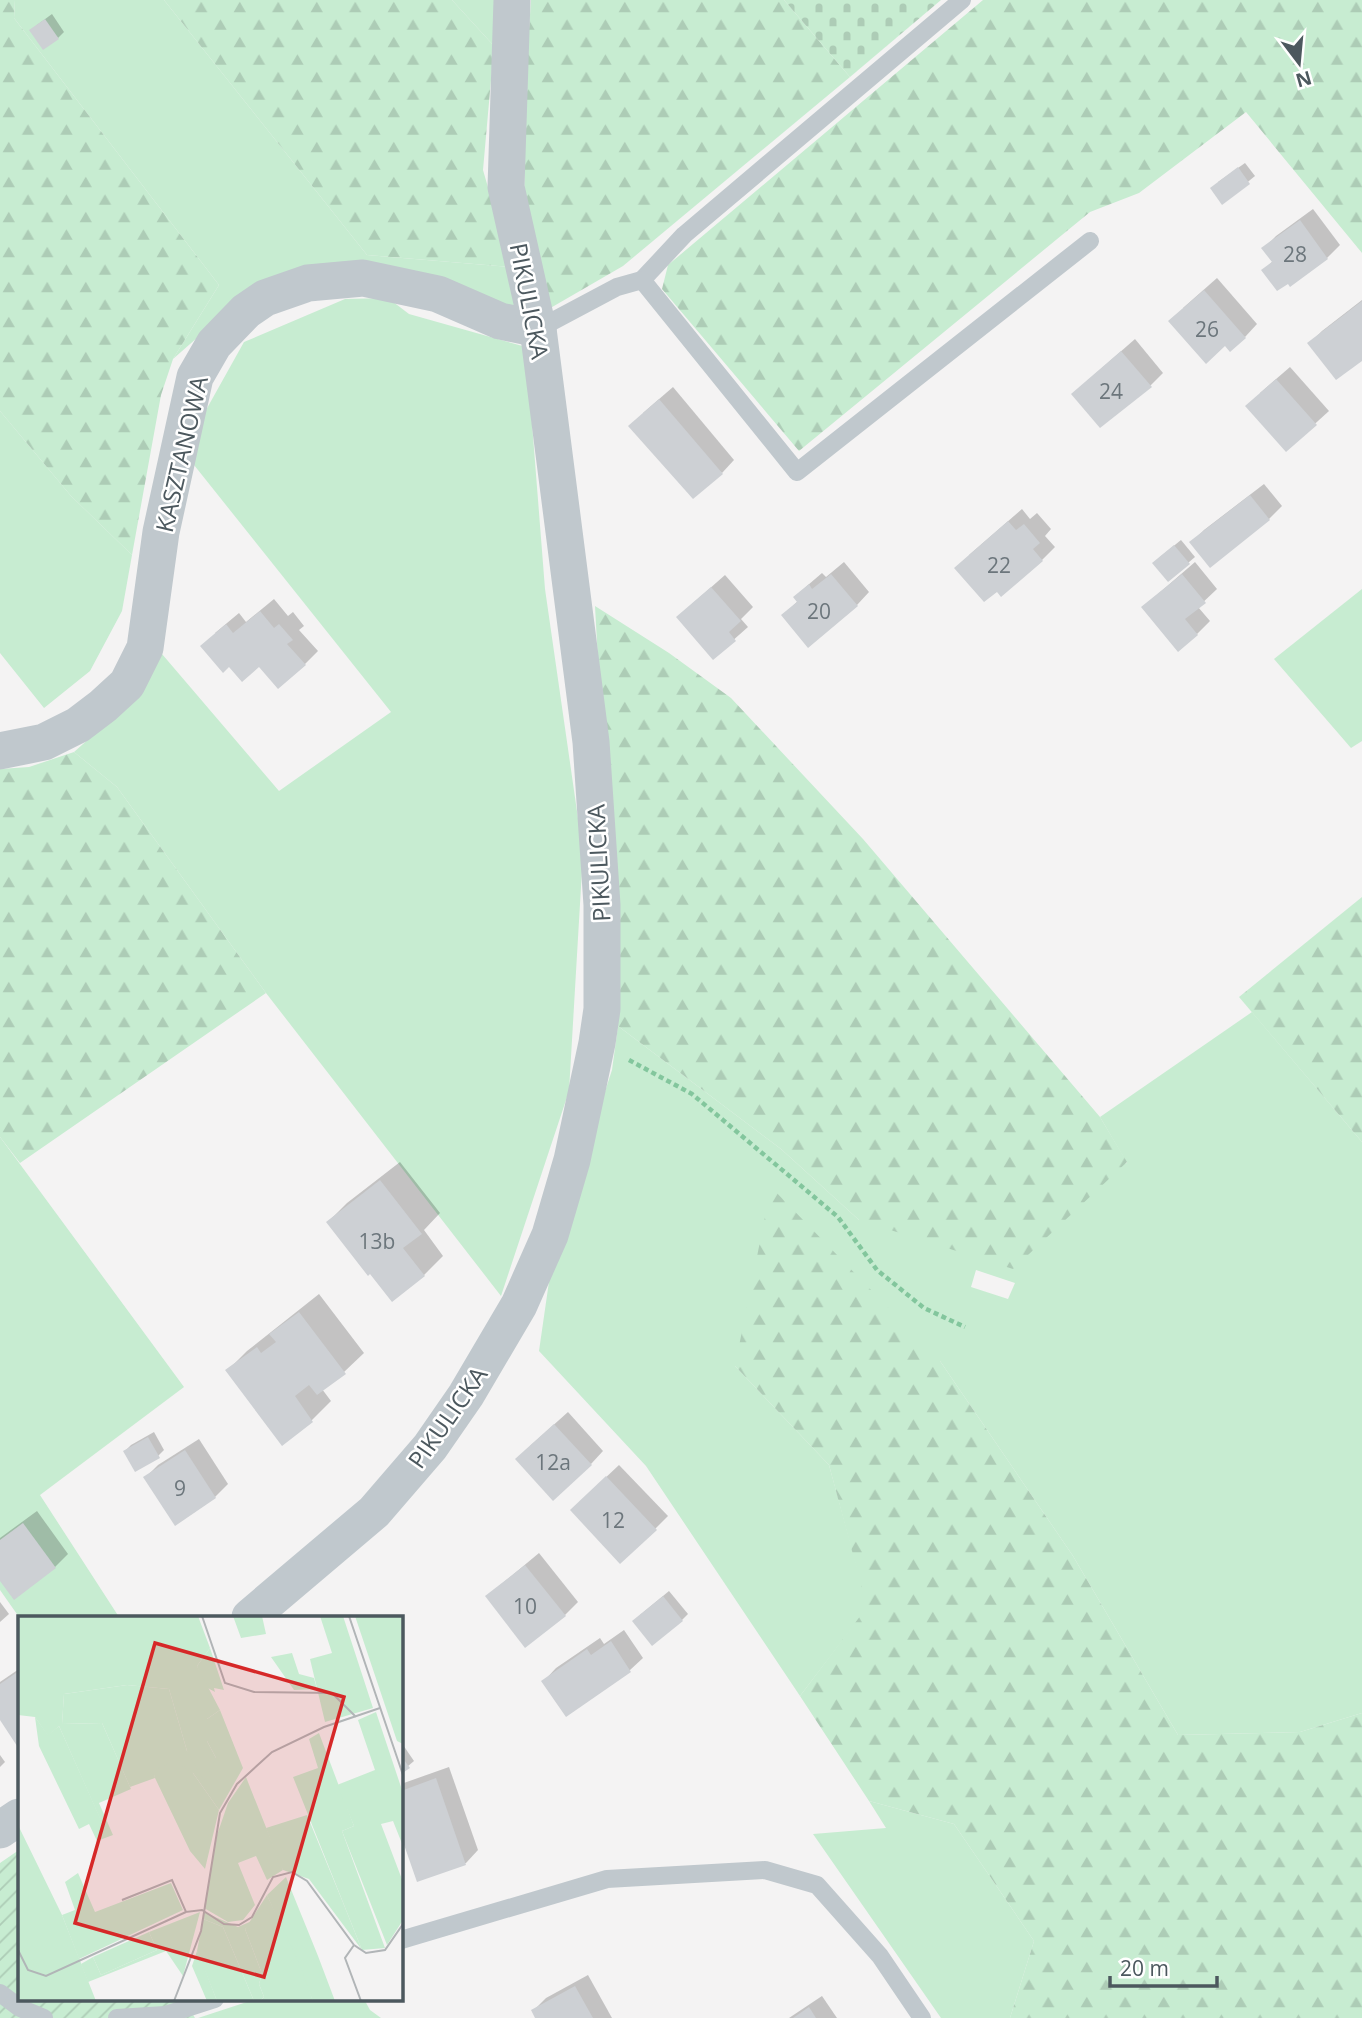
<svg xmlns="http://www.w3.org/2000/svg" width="1362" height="2018" font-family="'Open Sans',sans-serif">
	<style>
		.grass { fill: #c7ecd1; fill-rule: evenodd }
		.forest { fill: url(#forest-firs) }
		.cemetery { fill: url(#cemetery-stones) }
		.garden { fill: url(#garden-furrows) }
		.shadow { fill: #0003 }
		.building { fill: #cdd0d4 }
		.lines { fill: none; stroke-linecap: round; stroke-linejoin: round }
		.path { stroke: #83c69d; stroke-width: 4.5; stroke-dasharray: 5 3.5; stroke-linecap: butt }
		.service { stroke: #c0c8cd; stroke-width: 18 }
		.minor { stroke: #c0c8cd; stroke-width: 37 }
		.labels { text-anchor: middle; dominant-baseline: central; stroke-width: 5; stroke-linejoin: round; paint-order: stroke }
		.number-label { font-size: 21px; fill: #6c767c }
		.street-label { font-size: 24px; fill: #4c585e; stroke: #fff }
		.inset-road { fill: none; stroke: #b1b5b7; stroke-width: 2 }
		.view { fill: #d62828; fill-opacity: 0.15; stroke: #d62828; stroke-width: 3.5 }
		.inset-edge { fill: none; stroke: #4c585e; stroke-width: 3.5 }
	</style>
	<defs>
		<pattern id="forest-firs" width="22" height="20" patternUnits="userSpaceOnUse" patternTransform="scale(1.75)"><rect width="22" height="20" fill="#c7ecd1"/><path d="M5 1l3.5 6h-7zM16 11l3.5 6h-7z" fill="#adccb6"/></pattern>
		<pattern id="cemetery-stones" width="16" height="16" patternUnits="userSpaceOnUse" patternTransform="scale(1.75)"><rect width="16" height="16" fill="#c7ecd1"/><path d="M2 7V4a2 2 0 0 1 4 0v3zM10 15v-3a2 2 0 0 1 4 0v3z" fill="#adccb6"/></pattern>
		<pattern id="garden-furrows" width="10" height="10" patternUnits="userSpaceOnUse" patternTransform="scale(1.75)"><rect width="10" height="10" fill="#c7ecd1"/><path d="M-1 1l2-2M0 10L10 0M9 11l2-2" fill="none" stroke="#adccb6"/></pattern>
	</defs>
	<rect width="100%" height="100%" fill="#f4f3f3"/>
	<!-- grass -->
	<g class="grass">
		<path d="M15,0H164L367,255L511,267L524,315L377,270L206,330L173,359L219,285L14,18Z"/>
		<path d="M452,0H495L494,46Z"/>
		<path d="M388,298L409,314L526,347L545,589L583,853L569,1091L501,1296L266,993L117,787L74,752L143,691L162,654L279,791L391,712L194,465L201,419L244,342L345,299Z"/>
		<path d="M0,411L71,496L132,555L122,611L90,671L44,708L0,653Z"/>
		<path d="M1362,589V741L1351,748L1274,659Z"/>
		<path d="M1252,1012L1362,1142V1713L1300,1732L1178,1735L1073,1556L940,1361L735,1366L829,1465L868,1607L800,1696L646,1466L539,1351L554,1247L612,1070L618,1026L781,1149L859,1220L1127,1163L1100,1117ZM976,1270L1015,1283L1008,1299L971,1287Z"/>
		<path d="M0,1137L184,1387L40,1495L119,1617H19L0,1590Z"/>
		<path d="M869,1801L954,1824L1034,1941L1010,2018H941L813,1834L886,1828Z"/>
		<path d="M256,1999H364L370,2010L381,2018H198Z"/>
	</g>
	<!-- forest -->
	<g class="forest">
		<path d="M0,0H15L14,18L219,285L173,359L161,395L132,555L71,496L0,411Z"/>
		<path d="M164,0H452L494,46L483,170L511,267L367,255Z"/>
		<path d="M531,0H784L850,77L623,266L547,310L524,207L526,73Z"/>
		<path d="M983,0H1362V253L1246,112L1139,193L1090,212L799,451L662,289L668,265Z"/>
		<path d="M595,606L669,653L731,698L863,839L1100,1117L1127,1162L1013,1269L859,1220L781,1149L618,1026Z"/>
		<path d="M74,752L117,787L266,993L20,1163L0,1137V769L29,767Z"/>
		<path d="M1362,897V1142L1239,997Z"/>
		<path d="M771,1187L940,1361L1073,1556L1178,1735L1300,1732L1362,1713V2018H1010L1034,1941L954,1824L869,1801L800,1696L867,1607L829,1465L735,1366Z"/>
	</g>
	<!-- cemetery -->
	<path class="cemetery" d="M784,0H941L850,77Z"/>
	<!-- garden -->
	<path class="garden" d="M19,1850V1999H184L195,2018H0V1863Z"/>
	<!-- shadow -->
	<g class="shadow">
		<path d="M52,14L64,32L58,38L37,25Z"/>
		<path d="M1245,163L1255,176L1223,202L1218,182Z"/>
		<path d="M1313,209L1340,245L1327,258L1263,270L1273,261L1264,248L1276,236Z"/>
		<path d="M1217,278L1257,324L1245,337L1183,308Z"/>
		<path d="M1362,300V358L1310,343L1322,331Z"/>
		<path d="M1135,339L1163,373L1150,386L1086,382Z"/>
		<path d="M1290,367L1329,411L1286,450L1260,393Z"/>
		<path d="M673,387L734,460L722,473L643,413Z"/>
		<path d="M1264,484L1282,506L1269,519L1192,542L1204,530Z"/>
		<path d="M1022,509L1030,519L1037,513L1051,529L1045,536L1055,547L1042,560L969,555Z"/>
		<path d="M1181,540L1195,557L1168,580L1160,557Z"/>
		<path d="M844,562L869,592L857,605L783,615L798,601L795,597L808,585L822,573L826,577Z"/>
		<path d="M1195,562L1217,589L1198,607L1210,621L1197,634L1143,607Z"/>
		<path d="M725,575L753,607L741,619L748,627L713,658L691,605Z"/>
		<path d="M274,599L288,616L293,612L304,626L299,630L318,651L305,664L260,665L215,633L239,613L246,622Z"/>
		<path d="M400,1162L440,1213L424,1230L443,1256L424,1275L371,1272L328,1222L347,1203Z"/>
		<path d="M319,1294L364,1353L344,1372L322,1389L331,1401L312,1420L282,1443L228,1370L247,1351Z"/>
		<path d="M568,1412L603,1451L591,1464L530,1446Z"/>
		<path d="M154,1432L164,1450L158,1456L125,1451L131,1445Z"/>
		<path d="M199,1439L228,1484L215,1497L146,1477L158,1465Z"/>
		<path d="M619,1465L668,1516L655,1529L585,1497Z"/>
		<path d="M37,1511L68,1554L55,1567L14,1597L0,1578V1538Z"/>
		<path d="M539,1553L578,1602L565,1615L487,1596Z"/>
		<path d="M669,1591L688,1614L682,1620L640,1615Z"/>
		<path d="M0,1602L9,1614L0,1622Z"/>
		<path d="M624,1630L643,1658L630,1670L566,1714L544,1681L556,1668L600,1638L604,1644Z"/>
		<path d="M19,1669V1746L0,1717V1682Z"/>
		<path d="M401,1742L414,1761L401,1772Z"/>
		<path d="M0,1755L5,1762L0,1767Z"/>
		<path d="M449,1767L478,1850L466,1863L418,1880L401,1835V1784Z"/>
		<path d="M588,1975L612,2018H537L533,2011L546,1998Z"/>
		<path d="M822,1996L837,2018H789Z"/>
	</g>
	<!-- building -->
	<g class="building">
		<path d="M45,19L59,39L43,50L29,30Z"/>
		<path d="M1238,167L1250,184L1222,205L1210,188Z"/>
		<path d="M1300,220L1328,259L1290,287L1288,284L1277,291L1261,270L1272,262L1261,248Z"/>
		<path d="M1204,290L1246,338L1230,352L1225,346L1206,364L1168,321Z"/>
		<path d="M1362,301V361L1336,380L1307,343Z"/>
		<path d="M1121,351L1152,387L1100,428L1071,394Z"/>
		<path d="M1276,379L1317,425L1286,452L1245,406Z"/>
		<path d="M659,399L723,474L693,499L628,426Z"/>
		<path d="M1250,495L1270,520L1210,568L1189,542Z"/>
		<path d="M1008,521L1016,530L1024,524L1040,543L1033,549L1043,561L1001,597L997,592L984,602L954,568Z"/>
		<path d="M1174,545L1190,564L1168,582L1152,563Z"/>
		<path d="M831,574L858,606L808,648L781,615L797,602L793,597L809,584L812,589Z"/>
		<path d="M1182,574L1206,603L1185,619L1198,635L1178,652L1141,607Z"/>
		<path d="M711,587L741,621L729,632L736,641L713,660L676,617Z"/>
		<path d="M260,611L274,628L279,624L293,640L287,644L306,665L278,689L259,667L242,682L229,667L223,673L200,646L226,624L233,633Z"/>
		<path d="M380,1180L422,1234L403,1248L425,1276L392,1302L370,1274L368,1276L326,1222Z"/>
		<path d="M299,1312L346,1374L317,1395L309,1385L295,1396L313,1422L282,1446L225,1370L257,1347L261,1353L276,1342L269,1334Z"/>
		<path d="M554,1424L592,1465L553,1501L515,1459Z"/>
		<path d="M148,1437L160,1458L135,1472L123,1451Z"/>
		<path d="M185,1450L216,1498L175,1526L143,1477Z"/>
		<path d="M606,1476L657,1530L620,1564L570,1510Z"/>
		<path d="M23,1523L56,1568L14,1600L0,1581V1540Z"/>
		<path d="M525,1565L566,1616L525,1648L485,1596Z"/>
		<path d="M663,1596L683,1621L652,1646L632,1621Z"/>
		<path d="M611,1641L631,1672L566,1717L541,1681L587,1649L591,1655Z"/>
		<path d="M19,1671V1749L0,1720V1684Z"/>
		<path d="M401,1756L410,1768L401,1774Z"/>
		<path d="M436,1778L466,1865L417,1882L401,1836V1791Z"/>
		<path d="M575,1986L593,2018H535L531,2010Z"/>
		<path d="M809,2007L816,2018H793Z"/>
	</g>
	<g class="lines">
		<!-- path -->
		<path class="path" d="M629,1060L692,1094L838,1217L877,1270L924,1308L965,1327"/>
		<!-- service -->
		<g class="service">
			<path d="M642,280L684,235L962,0"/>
			<path d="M538,329L617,287L642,280L797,472L1090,241"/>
			<path d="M401,1940L607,1879L765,1870L817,1885L880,1956L922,2018"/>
			<path d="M0,1993L20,2008L44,2018"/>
			<path d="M117,2018L165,2015L215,1999"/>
		</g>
		<!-- minor -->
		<g class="minor">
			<path d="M0,751L44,742L78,725L103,706L127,684L145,648L161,532L195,377L214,344L246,311L265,298L308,283L363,278L438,294L500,321L538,329"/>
			<path d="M250,1617L374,1512L430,1447L466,1395L519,1305L550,1235L572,1160L597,1043L602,1009V905L591,742L538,329L506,187L512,0"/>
			<path d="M0,1830L19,1817"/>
		</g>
	</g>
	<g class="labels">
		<!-- number labels -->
		<g class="number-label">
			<text x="1295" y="254">28</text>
			<text x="1207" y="329">26</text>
			<text x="1111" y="391">24</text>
			<text x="999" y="565">22</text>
			<text x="819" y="611">20</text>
			<text x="377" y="1241">13b</text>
			<text x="553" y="1462">12a</text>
			<text x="180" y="1488">9</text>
			<text x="613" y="1520">12</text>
			<text x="525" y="1606">10</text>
		</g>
		<!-- street labels -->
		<g class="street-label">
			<text transform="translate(530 301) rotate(79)">PIKULICKA</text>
			<text transform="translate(181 454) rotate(-77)">KASZTANOWA</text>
			<text transform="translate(598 863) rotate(-93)">PIKULICKA</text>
			<text transform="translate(447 1417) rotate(-55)">PIKULICKA</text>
		</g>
	</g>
	<!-- overview -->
	<g transform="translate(18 1616)">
		<rect width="385" height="385" fill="#f4f3f3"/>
		<path d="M192,32L206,74L196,72L197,76L186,70L179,50ZM274,37L281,58L296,62L299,73L276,74L253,41ZM109,69L151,73L169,135L198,142L189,125V103L202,94L225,152L201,194L175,157L136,155L137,162L112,171L84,107L44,108L46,78ZM17,101L30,119L41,110L83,204L88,203L95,219L79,225L71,208L61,213L21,130ZM301,117L336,210L324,215L367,332L344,334L275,161L300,152L291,123ZM228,161L265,254L249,264L238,240L220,247L237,289L225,304L210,306L186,292L199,219L210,187ZM268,261L300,340L317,385H295L249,279ZM186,296L220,311L236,304L227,313L244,358L241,368L246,381L242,385H236L205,311L185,303ZM179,335L183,343L199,385H189L174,350Z" fill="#c7ecd1"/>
		<path d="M0,0H180L192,32L179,50L202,94L189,103V125L198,142L186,165L169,135L151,73L109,69L46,78L44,108L84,107L113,173L81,187L88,203L83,205L41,110L30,120L17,101L0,99ZM215,0H244L248,18L223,22ZM337,0H385V128L379,125ZM156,144L175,157L201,194L187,253L172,235L137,162L135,155ZM289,199L324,284L344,334L291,263L265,254L261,247L248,212ZM60,257L77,296L153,267L165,294L61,343L44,299L57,294L47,266ZM249,279L282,349L295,385H242L246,381L241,368L244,358L227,313ZM182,296L165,360L148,335L70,366L63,348L75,341L83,359L139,334L131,316ZM185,303L205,311L236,385H199L179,335Z" fill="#c7ecd1"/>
		<path d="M131,316L139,334L83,359L75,341Z" fill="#c7ecd1"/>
		<path d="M302,0H325L355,92L307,106L292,43L314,37ZM358,96L385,177V230L375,205L363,208L385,266V304L369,329L324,215L336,210L319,169L357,154L340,104ZM0,209L44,299L78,385H0Z" fill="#c7ecd1"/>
		<path class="inset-road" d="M184,0L207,67L236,76L314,77L338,101M331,0L385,159M104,284L154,264L168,296L184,294L206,308L221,309L234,301L255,261L274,256L289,265L336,329L348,337L367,334L385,308M336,329L327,342L343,385M0,334L10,354L28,360L168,296M156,385L183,315L202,197L219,168L254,136L306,111L362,92"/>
		<path class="view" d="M137,27L326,81L246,361L57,307Z"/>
		<rect width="385" height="385" class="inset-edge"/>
	</g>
	<!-- north arrow -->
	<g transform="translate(1299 63) rotate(164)" stroke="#ffffff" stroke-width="5" paint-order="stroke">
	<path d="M0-5L12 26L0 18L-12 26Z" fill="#4c585e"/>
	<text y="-10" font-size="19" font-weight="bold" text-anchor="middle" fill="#4c585e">N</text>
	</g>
	<!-- scale -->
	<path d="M1110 1976v10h107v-10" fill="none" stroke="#4c585e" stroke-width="3.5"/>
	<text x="1120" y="1976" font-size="21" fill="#4c585e" stroke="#ffffff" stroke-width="5" paint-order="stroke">20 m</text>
</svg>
